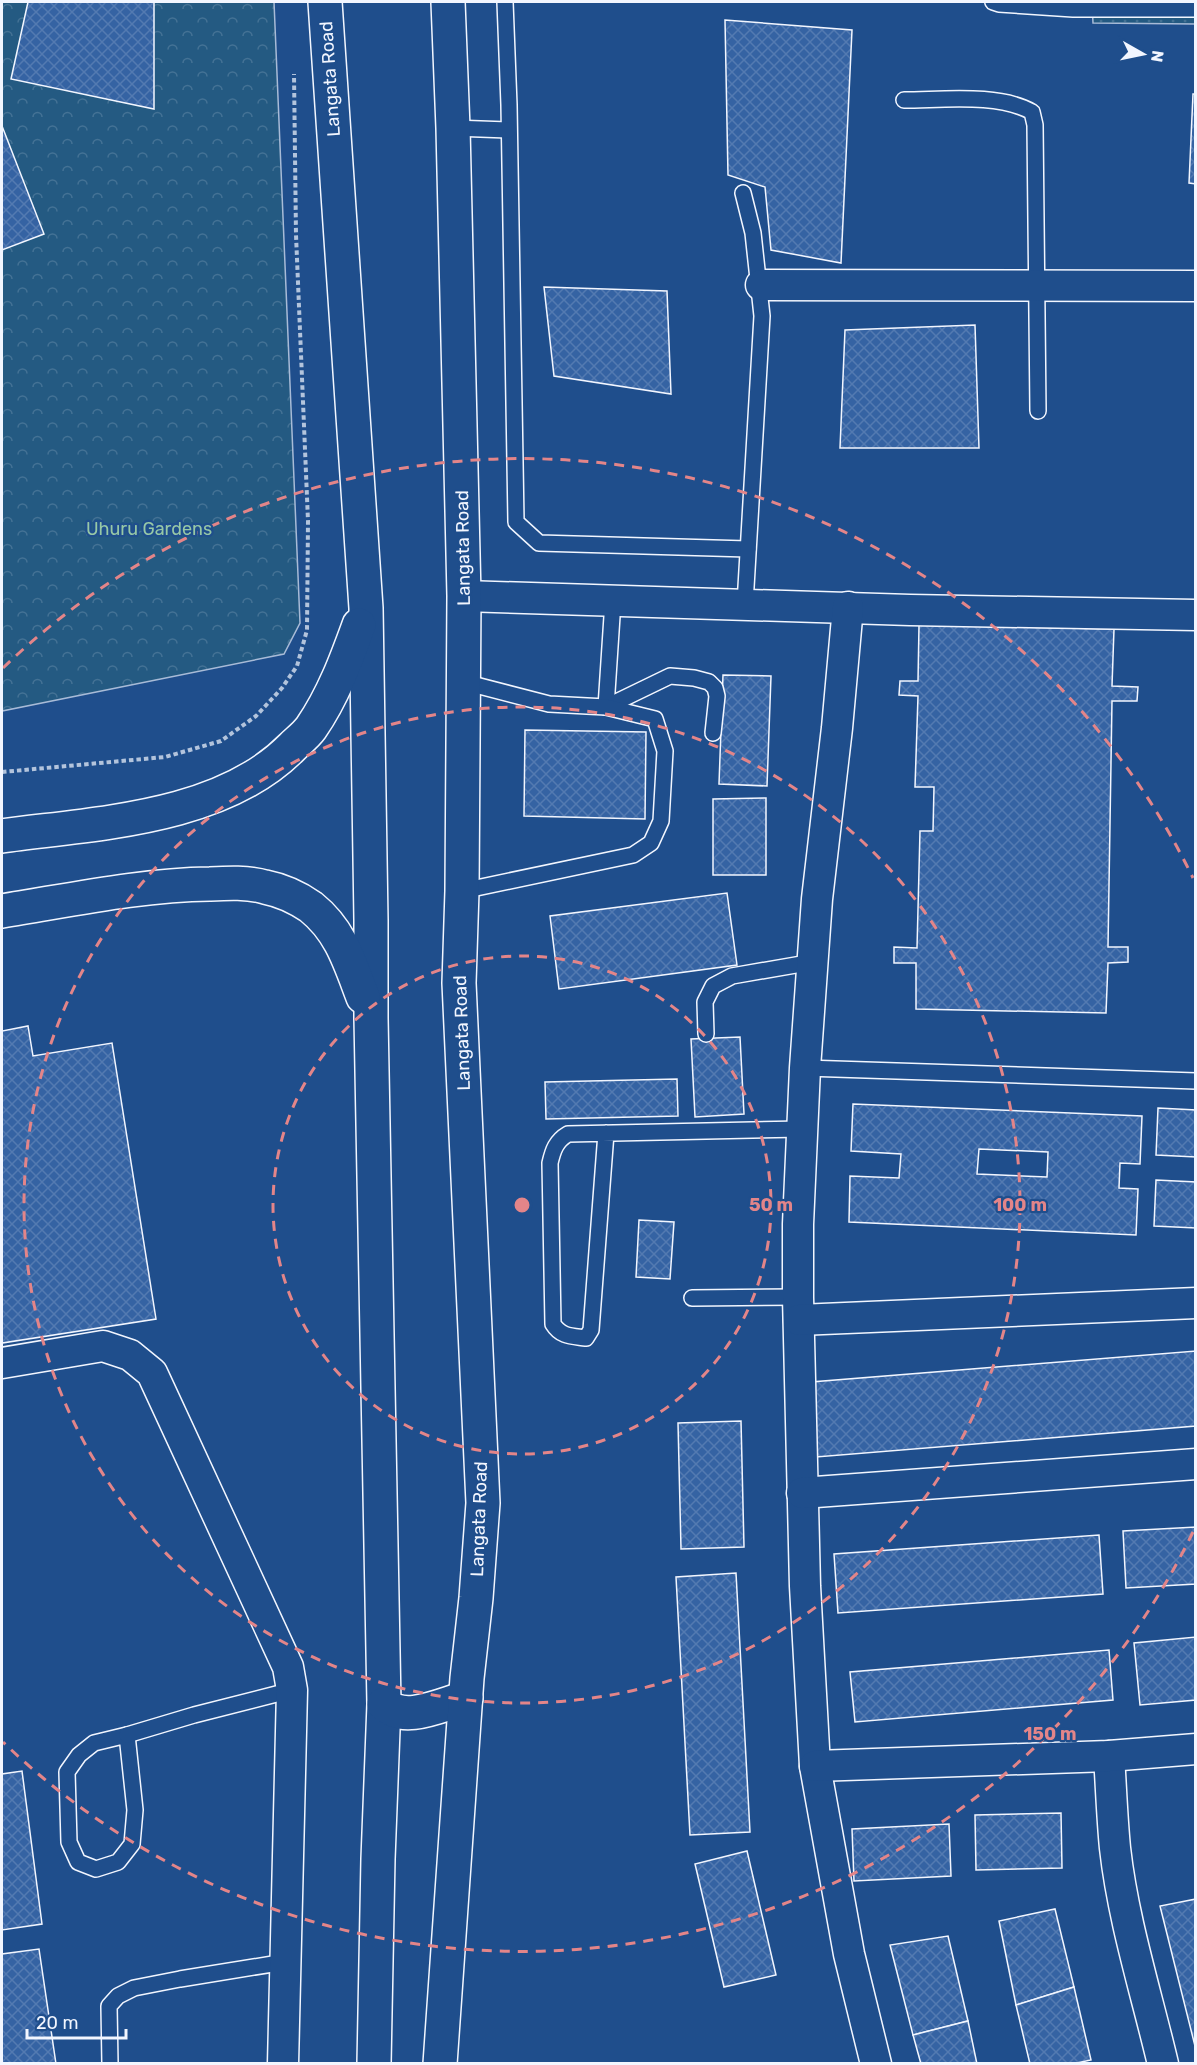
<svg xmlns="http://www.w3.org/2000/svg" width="1197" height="2065" font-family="Rubik,sans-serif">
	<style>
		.grass { fill: url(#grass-dots); stroke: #a8bbd7; stroke-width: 1.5 }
		.park { fill: url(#park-crowns); stroke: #a8bbd7; stroke-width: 1.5 }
		.building { fill: url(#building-cross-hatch); stroke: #f2f6ff; stroke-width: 1.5; fill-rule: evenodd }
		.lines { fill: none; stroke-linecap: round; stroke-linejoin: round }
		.lane-casing { stroke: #f2f6ff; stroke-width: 18 }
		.street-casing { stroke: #f2f6ff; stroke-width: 33 }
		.secondary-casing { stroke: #f2f6ff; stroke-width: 36 }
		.path { stroke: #b3c4dc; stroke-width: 4; stroke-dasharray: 4.5 3; stroke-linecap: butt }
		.lane { stroke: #1f4e8c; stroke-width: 15 }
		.street { stroke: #1f4e8c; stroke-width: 30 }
		.secondary { stroke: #1f4e8c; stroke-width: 33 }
		.ring { fill: none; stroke: #e38589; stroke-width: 3; stroke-dasharray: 10 8 }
		.labels { text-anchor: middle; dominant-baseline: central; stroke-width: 4.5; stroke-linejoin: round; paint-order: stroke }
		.street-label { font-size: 18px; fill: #f2f6ff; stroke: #1f4e8c }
		.park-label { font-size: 18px; fill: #97c8a6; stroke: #1f4e8c }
		.centre { fill: #e38589; stroke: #1f4e8c; stroke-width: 3 }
		.ring-label { font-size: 18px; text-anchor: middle; font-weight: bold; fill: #e38589; stroke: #1f4e8c; stroke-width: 4.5; stroke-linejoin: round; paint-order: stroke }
	</style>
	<defs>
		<pattern id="grass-dots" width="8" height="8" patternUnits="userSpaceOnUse" patternTransform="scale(1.5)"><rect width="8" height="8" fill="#245a82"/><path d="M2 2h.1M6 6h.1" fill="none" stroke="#447295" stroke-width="1.8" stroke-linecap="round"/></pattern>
		<pattern id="park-crowns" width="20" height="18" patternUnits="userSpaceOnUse" patternTransform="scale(1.5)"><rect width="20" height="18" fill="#245a82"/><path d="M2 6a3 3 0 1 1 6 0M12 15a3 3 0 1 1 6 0" fill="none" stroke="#447295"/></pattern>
		<pattern id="building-cross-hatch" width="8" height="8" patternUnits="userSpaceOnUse" patternTransform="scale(1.5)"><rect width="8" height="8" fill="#3563a3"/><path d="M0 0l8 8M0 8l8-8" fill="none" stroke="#537ab1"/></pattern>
	</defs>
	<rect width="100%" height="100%" fill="#1f4e8c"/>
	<!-- grass -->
	<path class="grass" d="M1092,2H1195V24L1093,23Z"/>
	<!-- park -->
	<path class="park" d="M2,2H274L300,623L284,654L2,711Z"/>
	<!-- building -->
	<g class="building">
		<path d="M28,2H154V109L11,79Z"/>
		<path d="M725,20L852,30L841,263L771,250L765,187L728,175Z"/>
		<path d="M1193,94H1196V184L1189,183Z"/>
		<path d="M2,126L44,234L2,250Z"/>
		<path d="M544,287L667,291L671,394L554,376Z"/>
		<path d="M975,325L979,448H840L845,330Z"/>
		<path d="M919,625L1114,629L1112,686L1138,687L1137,701H1112L1108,947H1128V962L1108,963L1106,1013L916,1009V963H894V947L917,948L920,831H933L934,787H915L918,696L899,695L900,681H918Z"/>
		<path d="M723,675L771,676L767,786L719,784Z"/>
		<path d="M525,730L646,732L645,819L524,816Z"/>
		<path d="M766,798V875H713V799Z"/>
		<path d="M727,893L737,965L559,989L550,916Z"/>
		<path d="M28,1026L33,1056L112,1043L156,1319L2,1343V1031Z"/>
		<path d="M740,1037L744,1114L695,1117L691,1039Z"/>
		<path d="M677,1079L678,1116L546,1119L545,1082Z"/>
		<path d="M853,1104L1142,1116L1140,1164L1120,1163L1119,1188L1138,1189L1136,1235L849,1222L850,1176L899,1178L901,1154L851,1151ZM979,1149L1048,1152L1047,1177L977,1174Z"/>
		<path d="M1158,1108L1196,1110V1157L1156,1155Z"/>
		<path d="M1156,1180L1196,1182V1228L1154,1226Z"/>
		<path d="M639,1220L674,1222L670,1279L636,1277Z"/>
		<path d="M1196,1351V1426L816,1457L811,1382Z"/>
		<path d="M741,1421L744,1547L681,1549L678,1423Z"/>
		<path d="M1196,1527V1584L1126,1588L1123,1531Z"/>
		<path d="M1099,1535L1103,1594L838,1613L834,1554Z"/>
		<path d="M736,1573L750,1832L690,1835L676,1577Z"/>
		<path d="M1196,1637V1700L1140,1705L1134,1643Z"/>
		<path d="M1109,1650L1113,1700L855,1722L850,1672Z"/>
		<path d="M22,1771L42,1924L2,1930V1774Z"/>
		<path d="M1061,1813L1062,1868L976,1870L975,1815Z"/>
		<path d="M949,1824L951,1876L854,1881L852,1829Z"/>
		<path d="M747,1851L776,1975L724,1987L695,1864Z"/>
		<path d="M1196,1899V2050L1160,1906Z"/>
		<path d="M1055,1909L1074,1987L1016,2005L999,1921Z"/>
		<path d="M948,1936L968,2021L913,2035L890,1945Z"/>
		<path d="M39,1949L56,2064H2V1954Z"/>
		<path d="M1074,1987L1091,2060L1072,2064H1030L1016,2005Z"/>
		<path d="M968,2021L977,2064H921L913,2035Z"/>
	</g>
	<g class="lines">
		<!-- lane casing -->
		<g class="lane-casing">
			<g id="lane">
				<path d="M505,2L509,105L516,522L539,543L748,549"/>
				<path d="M993,2L999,4L1073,9H1196"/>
				<path d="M904,100C942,100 999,93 1032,112L1035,125L1038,411"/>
				<path d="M453,128L508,130"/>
				<path d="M743,193L753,233L762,316L745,604"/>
				<path d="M606,707L670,676L694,678L709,682L715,688L717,696L713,733"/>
				<path d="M606,707L613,601"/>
				<path d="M462,891L633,855L651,843L661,821L665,751L655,719L606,707L549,704L464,682"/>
				<path d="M706,1034L705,1002L713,986L732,976L813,962"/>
				<path d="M805,1068L1196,1081"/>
				<path d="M606,1133L591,1330L586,1338C572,1336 561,1337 553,1324L550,1163C553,1150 556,1141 568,1134L802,1129"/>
				<path d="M692,1298L798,1297"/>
				<path d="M127,1735L135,1810L132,1844L118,1862L96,1869L78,1862L69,1842L67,1772L79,1755L94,1743Z"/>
				<path d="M127,1735L194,1715L292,1690"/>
				<path d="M110,2064L109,2006L118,1996L134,1988L180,1979L285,1962"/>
			</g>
		</g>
		<!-- street casing -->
		<g class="street-casing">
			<g id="street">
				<path d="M761,285L1196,286"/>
				<path d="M464,596L910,610L1196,615"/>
				<path d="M848,607L837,728L817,899L805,1068L798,1224V1297L805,1586L815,1766L849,1954L876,2064"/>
				<path d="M799,1320L1196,1303"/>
				<path d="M2,1363L103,1346L130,1355L152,1373L288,1667L292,1690L283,2064"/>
				<path d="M802,1493L1196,1464"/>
				<path d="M1109,1756C1111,1786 1112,1817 1115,1848C1123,1920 1146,1992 1163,2064"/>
				<path d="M815,1766L1109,1756L1196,1749"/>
			</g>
		</g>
		<!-- secondary casing -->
		<g class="secondary-casing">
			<g id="secondary">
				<path d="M325,2L366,608L371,920V1018L384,1704L378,1859L374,2064"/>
				<path d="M2,836C97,823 221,819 292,747C298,741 306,735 311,728C333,696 346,661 359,625"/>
				<path d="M2,911C71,900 140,885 210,884C228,883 248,882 265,887C280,890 298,898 311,907C341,931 350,963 363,997"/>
				<path d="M384,1704C405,1724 442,1704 466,1698"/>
				<path d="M440,2064L467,1678L476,1598L483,1503L459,983L462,891L464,596L453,128L448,2"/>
			</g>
		</g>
		<!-- path -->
		<path class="path" d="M2,772L165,757L221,741L256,716L282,688L297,666L307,630L308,521L296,235L294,74"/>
		<!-- lane -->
		<use href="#lane" class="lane"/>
		<!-- street -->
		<use href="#street" class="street"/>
		<!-- secondary -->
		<use href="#secondary" class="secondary"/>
	</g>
	<!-- distance rings -->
	<g class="ring">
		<circle cx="522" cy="1205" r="249"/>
		<circle cx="522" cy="1205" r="498"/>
		<path d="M1193 1532A747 747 0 0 1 3 1742M3 668A747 747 0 0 1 1193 878"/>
	</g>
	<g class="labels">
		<!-- street labels -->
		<g class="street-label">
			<text transform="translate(330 79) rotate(-94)">Langata Road</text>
			<text transform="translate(463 548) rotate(-91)">Langata Road</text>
			<text transform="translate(462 1033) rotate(-92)">Langata Road</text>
			<text transform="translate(479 1519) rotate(-88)">Langata Road</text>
		</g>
		<!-- park labels -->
		<g class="park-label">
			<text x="149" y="529">Uhuru Gardens</text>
		</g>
	</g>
	<circle cx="522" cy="1205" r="9" class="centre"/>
	<g class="ring-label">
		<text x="771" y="1211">50 m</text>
		<text x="1020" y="1211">100 m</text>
		<text x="1050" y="1740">150 m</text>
	</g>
	<!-- border -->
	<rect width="1197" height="2065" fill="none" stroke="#f2f6ff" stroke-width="6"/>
	<!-- north arrow -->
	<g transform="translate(1143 54) rotate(99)" stroke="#1f4e8c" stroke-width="4.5" paint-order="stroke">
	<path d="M0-4.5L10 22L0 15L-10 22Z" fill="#f2f6ff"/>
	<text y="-9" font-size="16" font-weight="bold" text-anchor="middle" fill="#f2f6ff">N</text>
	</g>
	<!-- scale -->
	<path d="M27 2029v9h99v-9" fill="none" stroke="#f2f6ff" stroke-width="3"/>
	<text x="36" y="2029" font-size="18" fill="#f2f6ff" stroke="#1f4e8c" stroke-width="4.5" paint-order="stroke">20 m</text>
</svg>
